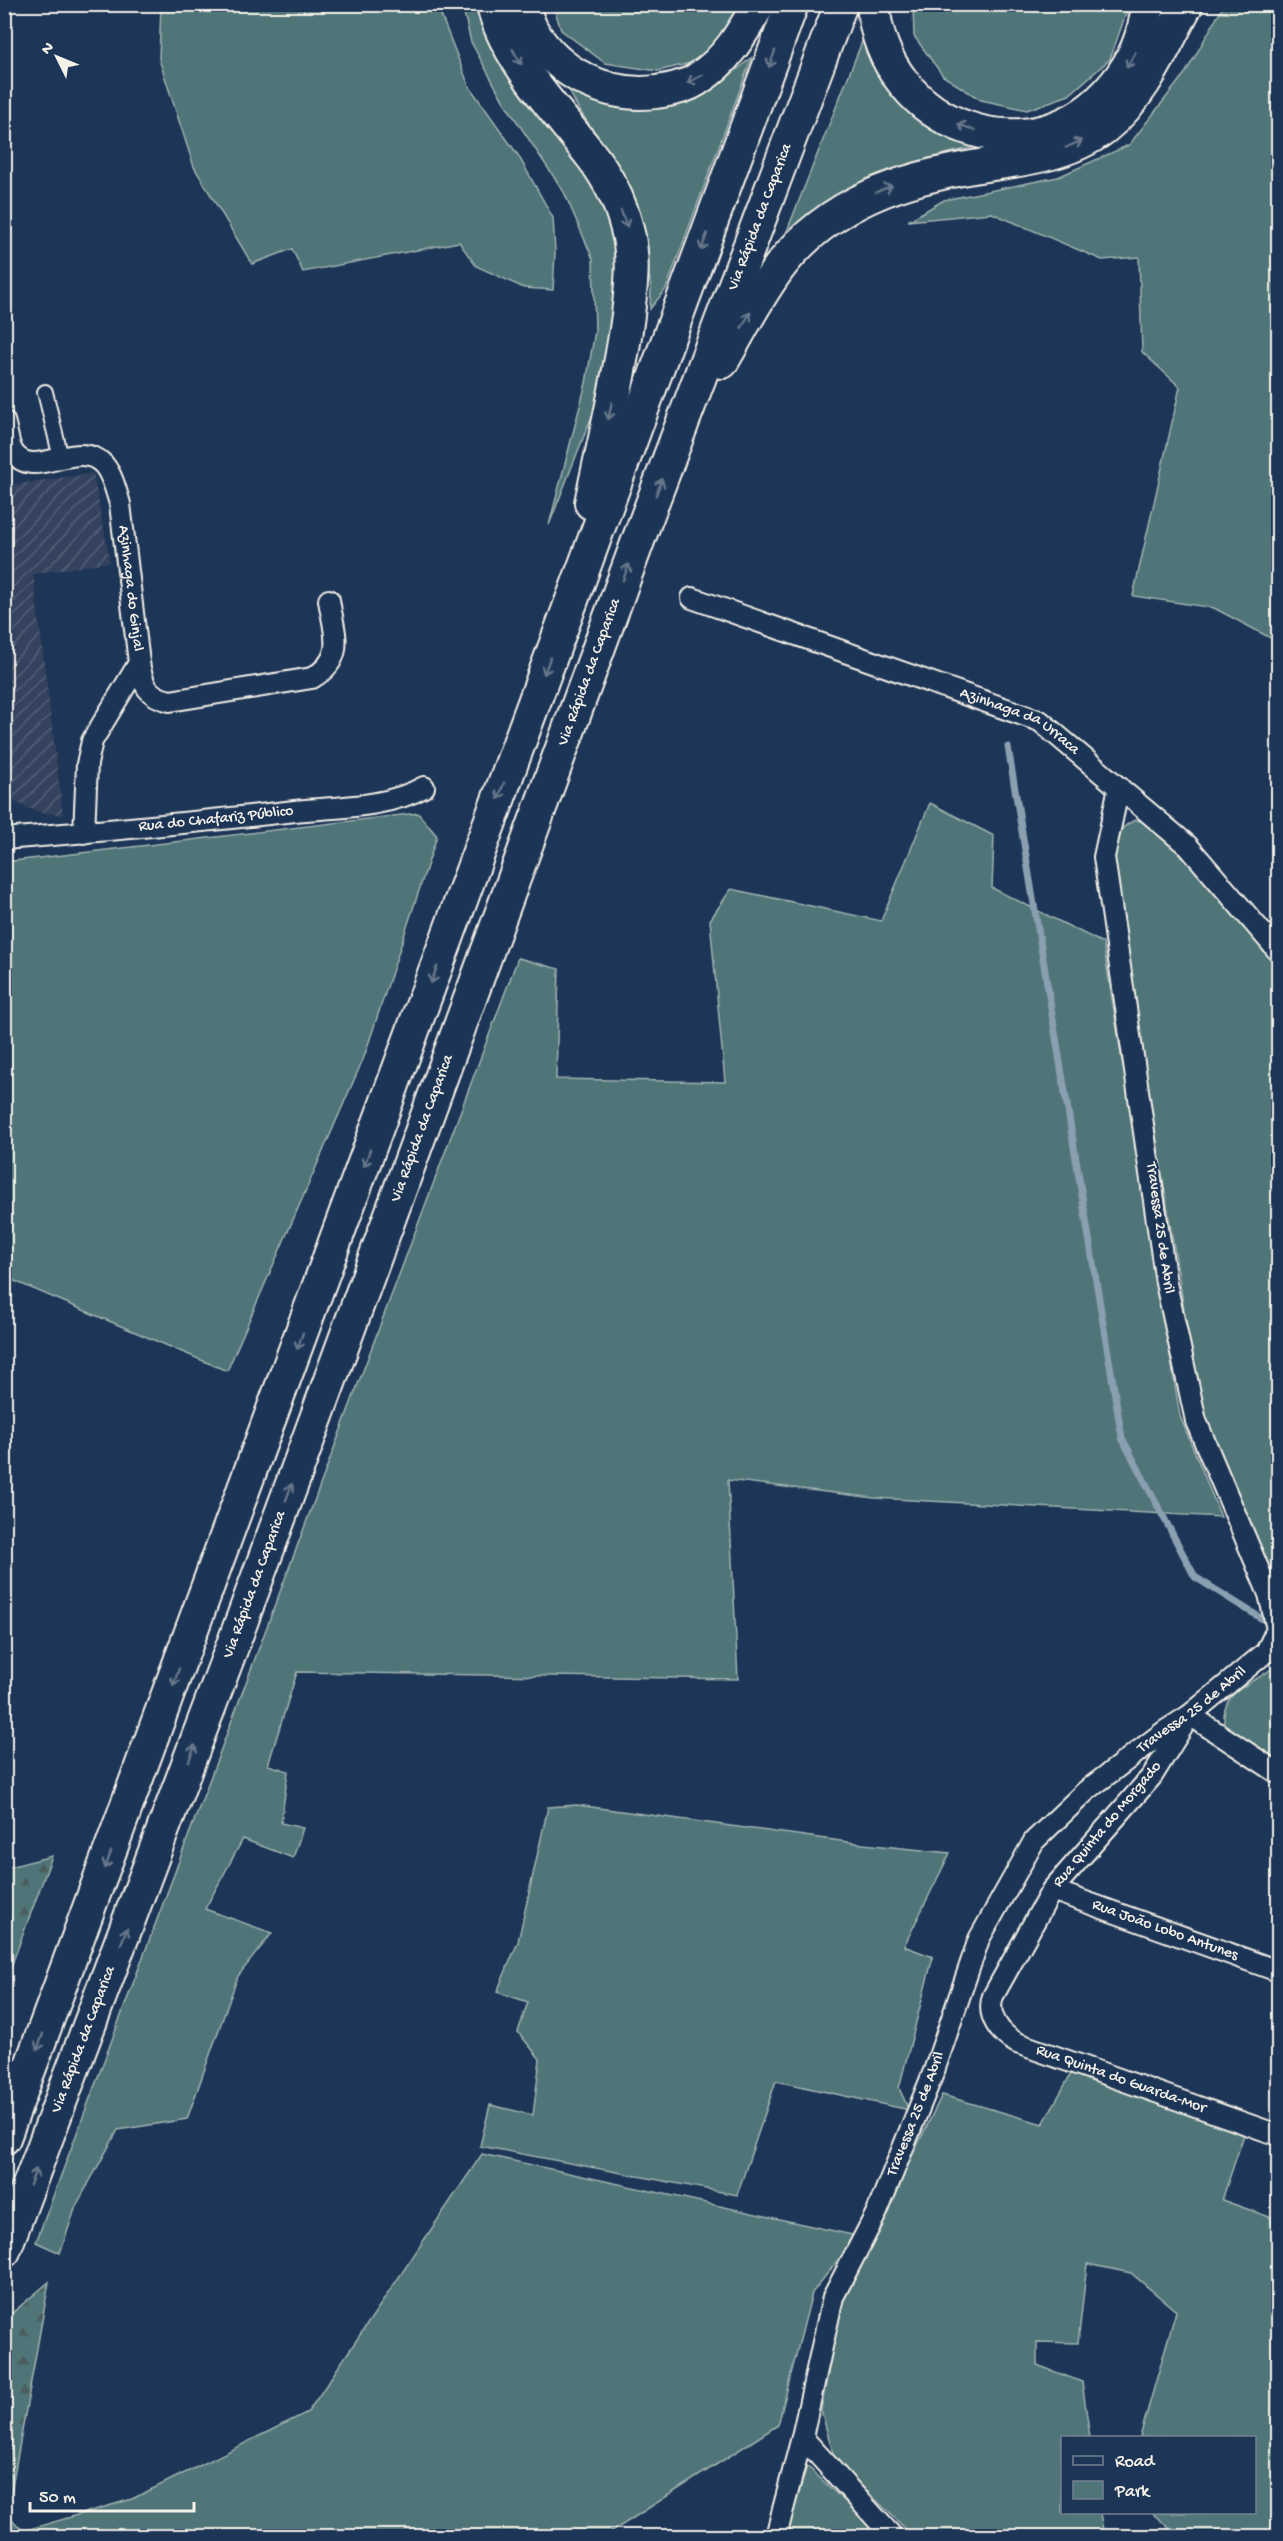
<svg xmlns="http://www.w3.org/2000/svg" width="1283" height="2541" font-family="'Gochi Hand',sans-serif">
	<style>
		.industrial { fill: url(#industrial-furrows) }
		.green { fill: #4f7578; stroke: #a2b3b0; stroke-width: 1.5 }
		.forest { fill: url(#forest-firs); stroke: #a2b3b0; stroke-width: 1.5 }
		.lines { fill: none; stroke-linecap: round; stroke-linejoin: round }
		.stream { stroke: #8a9fb0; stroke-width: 7 }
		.pedestrian-casing { stroke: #f4f1e8; stroke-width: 18 }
		.minor-casing { stroke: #f4f1e8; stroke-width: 24 }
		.trunk-casing { stroke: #f4f1e8; stroke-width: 36 }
		.pedestrian { stroke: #1d3557; stroke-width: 14 }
		.minor { stroke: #1d3557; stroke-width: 20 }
		.trunk { stroke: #1d3557; stroke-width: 32 }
		.oneway { stroke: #68778a }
		.labels { text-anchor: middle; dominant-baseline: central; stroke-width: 4.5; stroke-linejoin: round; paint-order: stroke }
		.street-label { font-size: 16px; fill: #f4f1e8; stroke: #1d3557 }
	</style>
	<defs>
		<pattern id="industrial-furrows" width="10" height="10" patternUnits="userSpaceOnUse" patternTransform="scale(1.5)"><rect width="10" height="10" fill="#34435f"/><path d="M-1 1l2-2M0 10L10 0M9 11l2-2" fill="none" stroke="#525f76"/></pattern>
		<pattern id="forest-firs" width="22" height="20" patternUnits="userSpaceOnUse" patternTransform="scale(1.5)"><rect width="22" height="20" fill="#4f7578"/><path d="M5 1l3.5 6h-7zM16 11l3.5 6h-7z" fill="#4c5c5c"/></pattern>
	</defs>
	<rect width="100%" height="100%" fill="#1d3557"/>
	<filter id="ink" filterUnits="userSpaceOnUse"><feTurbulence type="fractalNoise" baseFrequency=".0167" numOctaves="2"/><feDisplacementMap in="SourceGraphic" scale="12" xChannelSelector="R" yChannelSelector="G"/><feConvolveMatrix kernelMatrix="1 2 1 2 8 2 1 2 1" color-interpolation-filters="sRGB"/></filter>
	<g filter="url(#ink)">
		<!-- industrial -->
		<path class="industrial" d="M93,473L110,562L33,574L63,815L43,813L27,808L5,797V486Z"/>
		<!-- green -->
		<g class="green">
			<path d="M1126,4L1127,11L1110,59L1069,95L1027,110L981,100L943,76L914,36L913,5Z"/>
			<path d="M161,5H437L469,86L518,155L553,218L555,252L553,290L524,288L476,266L459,242L303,272L292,249L252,264L194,167L159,59Z"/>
			<path d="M462,5H479L597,183L623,261L617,352L549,525L586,383L595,331L593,259L564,192L504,102L471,42Z"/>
			<path d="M553,5H749L707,59L658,71L605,63L561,30Z"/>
			<path d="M1224,5H1278V642L1214,608L1133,596L1180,387L1142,352L1139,257L1102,260L992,213L908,221L944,200L1058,177L1129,145L1186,72Z"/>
			<path d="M871,19L882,67L980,146C919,159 858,174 812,218C799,230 789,244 777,256Z"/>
			<path d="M752,57L666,289L650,309L651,289L644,236L621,173L578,108L564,80C583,87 619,104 637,107C683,113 720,85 752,57Z"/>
			<path d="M930,803L994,836L992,888L1103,943L1180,1416L1221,1517L874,1498L728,1480L738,1679L297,1672L268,1765L288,1771L281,1823L303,1828L293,1858L243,1839L205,1909L272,1933L238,1976L187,2119L118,2130L76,2206L60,2253L36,2242L518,958L559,969L556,1079L725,1082L710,920L731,889L881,921Z"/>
			<path d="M418,813L437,836L364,1057L227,1371L5,1277V862Z"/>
			<path d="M1135,820C1173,822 1211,887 1234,915C1248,932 1264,947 1278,963V1596L1214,1458L1199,1401L1112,867C1115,844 1112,831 1135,820Z"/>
			<path d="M1278,1663V1770L1224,1726C1220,1685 1256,1686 1278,1663Z"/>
			<path d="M577,1805L863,1844L950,1853L904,1946L933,1957L899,2088L909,2110L776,2081L737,2195L480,2146L490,2105L533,2115L540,2059L518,2032L528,2002L497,1992L518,1942L548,1807Z"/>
			<path d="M1072,2072L1244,2135L1222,2200L1278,2220V2536H1178L1152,2513L1254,2512V2438L1140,2437L1176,2311L1131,2273L1087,2264L1078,2343L1037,2342V2365L1082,2382L1090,2437L1062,2438V2512L1100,2513L1104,2536H913L835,2460L821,2410L842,2299L942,2095L1043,2124Z"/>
			<path d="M482,2154L857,2236L812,2293L778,2425L605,2536H21L23,2531L132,2499L308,2412Z"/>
			<path d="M807,2466L882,2536H786Z"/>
		</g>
		<!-- forest -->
		<g class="forest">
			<path d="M52,1856L5,1983V1868Z"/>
			<path d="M49,2282L7,2514L23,2531L21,2536H5V2332L11,2314Z"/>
		</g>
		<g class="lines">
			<!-- stream -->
			<path class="stream" d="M1008,747L1122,1438L1195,1577L1272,1625"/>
			<!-- pedestrian casing -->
			<g class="pedestrian-casing">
				<path id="pedestrian" d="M45,392L61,458"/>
			</g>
			<!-- minor casing -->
			<g class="minor-casing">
				<g id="minor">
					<path id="s1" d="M4,421C7,430 8,444 13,452C34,483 77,436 104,465C113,476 116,491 120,504L139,663C143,685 147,696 170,701L312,678C347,658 334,633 329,600"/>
					<path id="s2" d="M692,598L1040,721L1188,846L1278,951"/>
					<path d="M84,833L87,764L92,741L139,663"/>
					<path id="s3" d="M4,839C102,831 199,822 295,811C337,807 387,808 424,787"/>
					<path id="s4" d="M1278,1773L1190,1715L1152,1776L1052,1890L993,1996C986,2016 1000,2034 1017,2043L1278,2135"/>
					<path id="s5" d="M1052,1890L1278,1971"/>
					<path d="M802,2437L892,2536"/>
					<path id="s6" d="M776,2536L802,2437L833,2297L877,2212L934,2071L979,1939L1034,1841L1086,1791L1165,1731L1190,1715L1266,1652L1277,1629L1269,1594L1196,1421L1166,1283L1104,857L1119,787"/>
				</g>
			</g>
			<!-- trunk casing -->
			<g class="trunk-casing">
				<g id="trunk">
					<path d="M493,4C503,55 555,109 586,149C605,172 620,200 627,229C635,258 631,286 628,315C620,378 604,440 591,503"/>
					<path d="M522,4C525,13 528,22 532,30C557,73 606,98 656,92C670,90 687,87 699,78C727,60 742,33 759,4"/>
					<path d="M873,4C883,129 1035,183 1115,84C1134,61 1145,34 1148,4"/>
					<path d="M722,362C741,330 758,295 781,265C830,202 903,178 979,166C1021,160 1069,155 1104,128C1144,96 1163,48 1187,4"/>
					<path d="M4,2138L792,4"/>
					<path id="s7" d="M4,2251L235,1639L642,530L841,4"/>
				</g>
			</g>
			<!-- pedestrian -->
			<use href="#pedestrian" class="pedestrian"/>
			<!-- minor -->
			<use href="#minor" class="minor"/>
			<!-- trunk -->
			<use href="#trunk" class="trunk"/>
		</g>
		<!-- one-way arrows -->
		<defs><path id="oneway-shaft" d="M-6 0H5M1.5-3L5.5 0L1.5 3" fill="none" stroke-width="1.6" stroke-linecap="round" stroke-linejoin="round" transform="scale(1.5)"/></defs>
		<g class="oneway">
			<use href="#oneway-shaft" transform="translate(517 57) rotate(60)"/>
			<use href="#oneway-shaft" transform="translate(772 59) rotate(110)"/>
			<use href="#oneway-shaft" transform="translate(1131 60) rotate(119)"/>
			<use href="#oneway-shaft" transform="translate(695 79) rotate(152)"/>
			<use href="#oneway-shaft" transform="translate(966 127) rotate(-161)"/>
			<use href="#oneway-shaft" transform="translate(1074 144) rotate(-23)"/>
			<use href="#oneway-shaft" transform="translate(884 189) rotate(-22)"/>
			<use href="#oneway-shaft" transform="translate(624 219) rotate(70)"/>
			<use href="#oneway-shaft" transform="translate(704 242) rotate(110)"/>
			<use href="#oneway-shaft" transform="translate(746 320) rotate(-60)"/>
			<use href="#oneway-shaft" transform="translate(610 411) rotate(102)"/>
			<use href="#oneway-shaft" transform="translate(659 487) rotate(-69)"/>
			<use href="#oneway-shaft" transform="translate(626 572) rotate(-70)"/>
			<use href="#oneway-shaft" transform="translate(547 666) rotate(110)"/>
			<use href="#oneway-shaft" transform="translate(501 791) rotate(110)"/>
			<use href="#oneway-shaft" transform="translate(434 975) rotate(110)"/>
			<use href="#oneway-shaft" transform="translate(367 1158) rotate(110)"/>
			<use href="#oneway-shaft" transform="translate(300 1341) rotate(110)"/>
			<use href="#oneway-shaft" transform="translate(289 1492) rotate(-70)"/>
			<use href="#oneway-shaft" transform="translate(176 1677) rotate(110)"/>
			<use href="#oneway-shaft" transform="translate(192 1753) rotate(-69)"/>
			<use href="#oneway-shaft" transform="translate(108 1860) rotate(110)"/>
			<use href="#oneway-shaft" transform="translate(124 1936) rotate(-69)"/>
			<use href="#oneway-shaft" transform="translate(40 2042) rotate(110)"/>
			<use href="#oneway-shaft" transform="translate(33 2177) rotate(-69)"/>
		</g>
	</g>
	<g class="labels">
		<!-- street labels -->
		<g class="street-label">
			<text stroke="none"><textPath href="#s7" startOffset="2170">Via Rápida da Caparica</textPath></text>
			<text stroke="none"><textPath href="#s1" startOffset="258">Azinhaga do Ginjal</textPath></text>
			<text stroke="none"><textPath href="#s7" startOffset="1684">Via Rápida da Caparica</textPath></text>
			<text stroke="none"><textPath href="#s2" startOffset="351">Azinhaga da Urraca</textPath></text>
			<text stroke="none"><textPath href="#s3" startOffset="213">Rua do Chafariz Público</textPath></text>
			<text stroke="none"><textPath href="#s7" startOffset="1198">Via Rápida da Caparica</textPath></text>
			<text transform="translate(1159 1228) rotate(82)">Travessa 25 de Abril</text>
			<text stroke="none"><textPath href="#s7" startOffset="712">Via Rápida da Caparica</textPath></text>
			<text stroke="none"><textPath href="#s6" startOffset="951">Travessa 25 de Abril</textPath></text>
			<text transform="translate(1108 1825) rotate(-50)">Rua Quinta do Morgado</text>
			<text stroke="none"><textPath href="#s5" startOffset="120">Rua João Lobo Antunes</textPath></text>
			<text stroke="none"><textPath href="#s7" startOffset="226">Via Rápida da Caparica</textPath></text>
			<text stroke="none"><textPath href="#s4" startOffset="618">Rua Quinta do Guarda-Mor</textPath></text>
			<text stroke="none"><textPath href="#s6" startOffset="447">Travessa 25 de Abril</textPath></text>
		</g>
	</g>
	<!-- margin -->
	<rect width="1283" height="2541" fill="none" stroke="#1d3557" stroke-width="24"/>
	<rect x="12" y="12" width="1259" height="2517" fill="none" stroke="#f4f1e8" stroke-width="2" filter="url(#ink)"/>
	<!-- legend -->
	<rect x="1061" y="2436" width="195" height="78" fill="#1d3557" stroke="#738091" stroke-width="1.5"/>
	<rect x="1073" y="2456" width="30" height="9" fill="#1d3557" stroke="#738091" stroke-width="1.5"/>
	<text x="1115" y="2466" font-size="18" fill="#f4f1e8">Road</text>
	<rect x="1073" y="2481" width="30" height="18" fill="#4f7578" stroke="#738091" stroke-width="1.5"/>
	<text x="1115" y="2496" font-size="18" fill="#f4f1e8">Park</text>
	<!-- north arrow -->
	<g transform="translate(57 57) rotate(313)" stroke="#1d3557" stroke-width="4.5" paint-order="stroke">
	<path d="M0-4.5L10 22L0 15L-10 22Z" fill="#f4f1e8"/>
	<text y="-9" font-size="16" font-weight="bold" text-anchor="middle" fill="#f4f1e8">N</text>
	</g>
	<!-- scale -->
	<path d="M30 2502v9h164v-9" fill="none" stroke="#f4f1e8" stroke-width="3"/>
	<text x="39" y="2502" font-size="18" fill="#f4f1e8" stroke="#1d3557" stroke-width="4.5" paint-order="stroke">50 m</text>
</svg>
